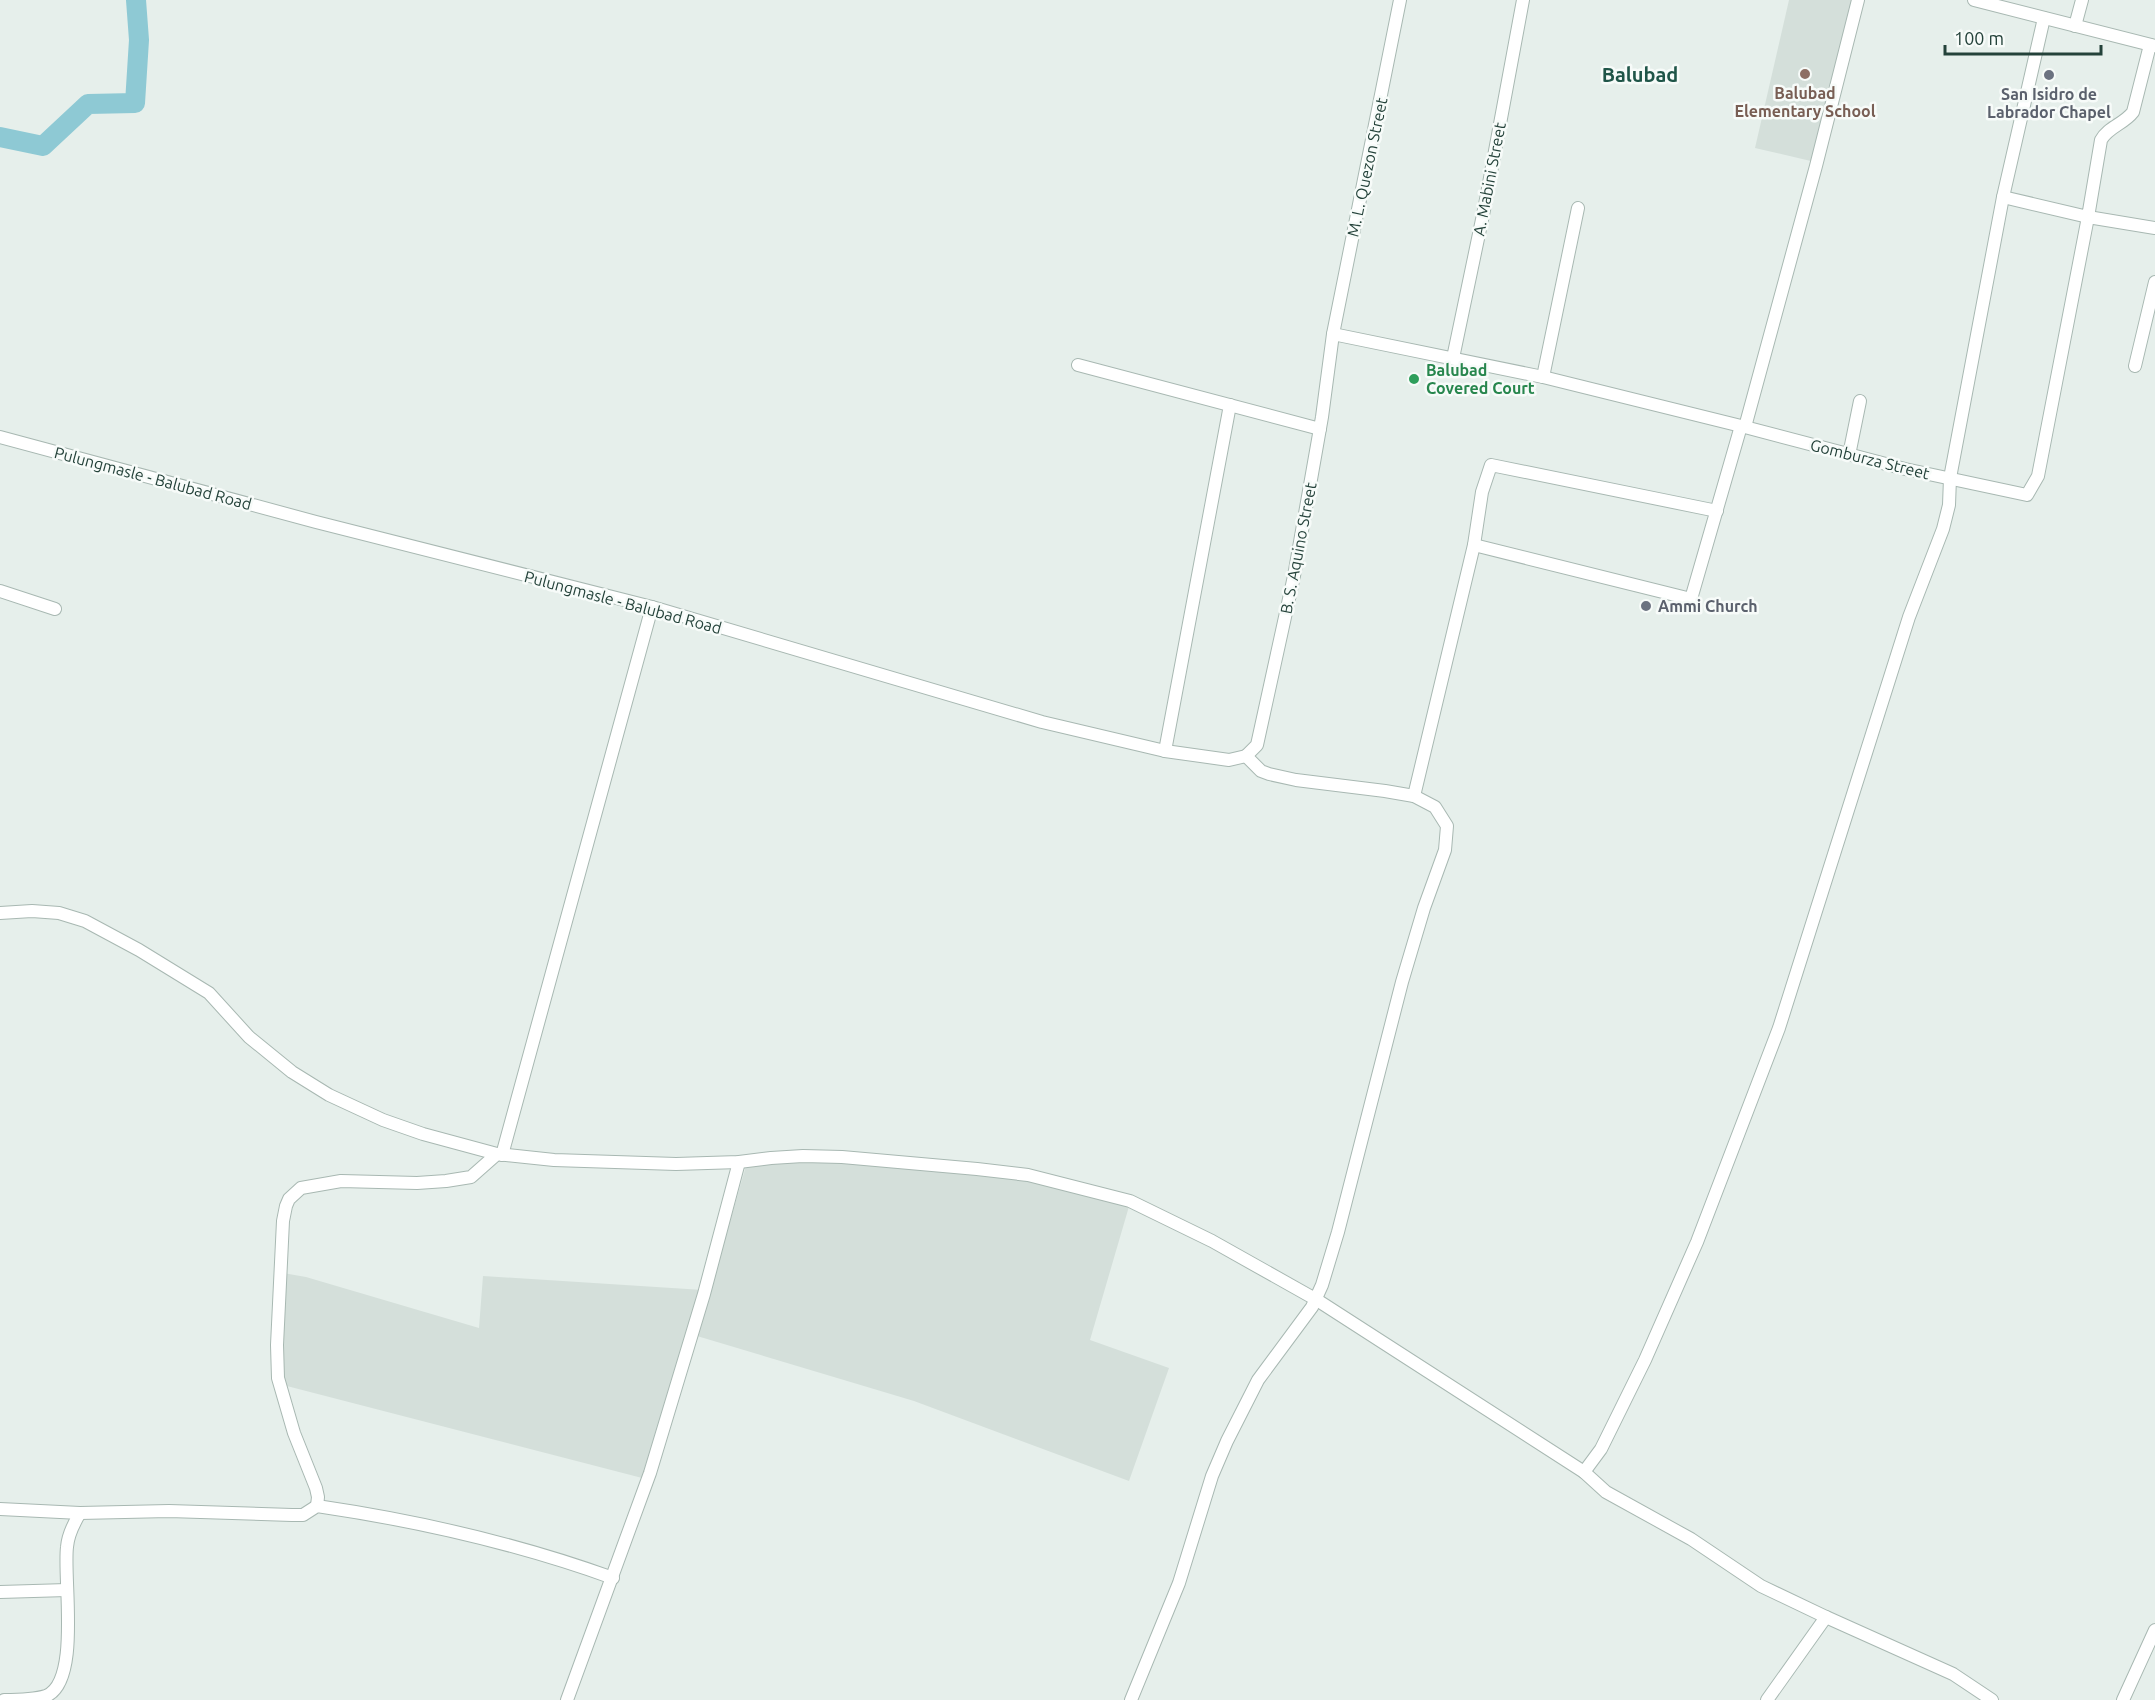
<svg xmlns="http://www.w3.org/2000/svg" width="2155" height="1700" font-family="Ubuntu,sans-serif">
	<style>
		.built { fill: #d4dfda }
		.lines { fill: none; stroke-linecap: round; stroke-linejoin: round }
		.river { stroke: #8ec9d4; stroke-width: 20 }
		.minor-casing { stroke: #a8b8b2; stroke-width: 14 }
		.minor { stroke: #fff; stroke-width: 12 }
		.education-dot { fill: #8d6e63; stroke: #f7fbf9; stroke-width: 2 }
		.worship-dot { fill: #6b7280; stroke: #f7fbf9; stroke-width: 2 }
		.leisure-dot { fill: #2e9e5b; stroke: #f7fbf9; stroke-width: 2 }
		.labels { text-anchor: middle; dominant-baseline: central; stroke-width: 5; stroke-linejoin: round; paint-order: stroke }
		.education-label { font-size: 16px; font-weight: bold; fill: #785e54; stroke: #f7fbf9 }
		.worship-label { font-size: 16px; font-weight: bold; fill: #5b616d; stroke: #f7fbf9 }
		.street-label { font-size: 16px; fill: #24423a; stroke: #f7fbf9 }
		.leisure-label { font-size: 16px; font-weight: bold; fill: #27864d; stroke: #f7fbf9; text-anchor: start }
		.quarter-label { font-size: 20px; font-weight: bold; fill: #1f5548; stroke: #f7fbf9 }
	</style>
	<rect width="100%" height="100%" fill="#e6efeb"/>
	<!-- built -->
	<g class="built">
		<path d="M1789,0H1856L1815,162L1755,148Z"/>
		<path d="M748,1159L843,1162L1029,1176L1130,1203L1090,1340L1169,1368L1129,1481L914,1401L697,1336Z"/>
		<path d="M283,1273L306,1277L479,1328L483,1276L703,1290L646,1479L283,1385L280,1326Z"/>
	</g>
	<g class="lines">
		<!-- river -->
		<path class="river" d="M0,137L43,146L88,104L135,103L139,40L136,0"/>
		<!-- minor casing -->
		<g class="minor-casing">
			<g id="minor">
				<path d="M1974,0L2155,46"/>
				<path d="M2075,26L2082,0"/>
				<path d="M2003,197L2088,217L2101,140C2108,127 2124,124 2133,112L2150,45"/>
				<path d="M1333,334L1543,377L1741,426L1905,469L2027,495L2038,476L2088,217L2155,228"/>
				<path d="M1453,358L1484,210L1523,0"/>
				<path d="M1078,365L1320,429"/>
				<path d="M2135,366L2155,282"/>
				<path d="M1543,377L1578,208"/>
				<path d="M1745,427L1816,166L1858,0"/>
				<path d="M0,437L316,522L652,607L1042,722L1165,751L1229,760L1246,756"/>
				<path d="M1849,455L1860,401"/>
				<path d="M1474,545L1691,599L1741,426"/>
				<path d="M0,591L55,609"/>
				<path d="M1165,751L1230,405"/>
				<path d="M1246,756L1257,745L1294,576L1322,417L1333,334L1400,0"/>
				<path d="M1414,796L1474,545L1482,492L1491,465L1717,511"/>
				<path d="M0,913L32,911L59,913L85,921L139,950L209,993L249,1037L292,1072L329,1095L383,1120L423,1134L497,1154L554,1160L676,1164L739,1162L771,1158L803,1156L842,1157L977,1169L1028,1175L1130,1201L1212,1241L1317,1300L1584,1472L1606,1492L1691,1539L1761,1586L1826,1617L1953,1674L1992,1700"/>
				<path d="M502,1155L652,607"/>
				<path d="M1584,1472L1601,1449L1645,1360L1697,1242L1779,1028L1909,617L1943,529L1949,505L1950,478L2003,197L2044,18"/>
				<path d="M317,1506L318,1497L316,1488L294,1433L278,1378L277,1345L283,1221L286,1206L289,1199L301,1188L341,1181L417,1183L446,1181L471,1177L497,1154"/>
				<path d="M0,1509L80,1513L169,1511L292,1515H303L317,1506C419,1521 516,1543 613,1578"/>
				<path d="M0,1592L67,1590"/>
				<path d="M4,1700C17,1700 33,1700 46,1696C81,1682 63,1579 67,1547C68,1534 74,1523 80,1513"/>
				<path d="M567,1700L650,1473L704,1294L739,1162"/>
				<path d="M1131,1700L1179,1583L1212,1476L1227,1441L1258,1380L1312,1307L1322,1285L1338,1232L1402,982L1424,908L1445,850L1447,826L1435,807L1414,796L1385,791L1296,780L1269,774L1261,771L1246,756"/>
				<path d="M1767,1700L1826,1617"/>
				<path d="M2123,1700L2155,1630"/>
			</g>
		</g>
		<!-- minor -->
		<use href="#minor" class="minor"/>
	</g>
	<!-- markers -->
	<circle class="education-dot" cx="1805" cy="74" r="6"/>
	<g class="worship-dot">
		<circle cx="2049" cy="75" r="6"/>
		<circle cx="1646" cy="606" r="6"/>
	</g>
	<circle class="leisure-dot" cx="1414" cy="379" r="6"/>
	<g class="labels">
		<!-- education labels -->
		<g class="education-label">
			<text x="1805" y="93">Balubad<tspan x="1805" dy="18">Elementary School</tspan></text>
		</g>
		<!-- worship labels -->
		<g class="worship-label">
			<text x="2049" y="94">San Isidro de<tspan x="2049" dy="18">Labrador Chapel</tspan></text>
			<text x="1658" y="606" text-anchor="start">Ammi Church</text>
		</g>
		<!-- street labels -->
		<g class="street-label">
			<text transform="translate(1367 167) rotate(-78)">M. L. Quezon Street</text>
			<text transform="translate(1489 179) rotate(-79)">A. Mabini Street</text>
			<text transform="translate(1870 459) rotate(14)">Gomburza Street</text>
			<text transform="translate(153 478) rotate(15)">Pulungmasle - Balubad Road</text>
			<text transform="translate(1298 548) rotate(-79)">B. S. Aquino Street</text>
			<text transform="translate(623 602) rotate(15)">Pulungmasle - Balubad Road</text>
		</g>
		<!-- leisure labels -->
		<g class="leisure-label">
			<text x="1426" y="370">Balubad<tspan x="1426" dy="18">Covered Court</tspan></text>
		</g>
		<!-- quarter labels -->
		<g class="quarter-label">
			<text x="1640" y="74">Balubad</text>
		</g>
	</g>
	<!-- scale -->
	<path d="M1945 45v9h156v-9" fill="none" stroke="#24423a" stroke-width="3"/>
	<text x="1954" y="45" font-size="18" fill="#24423a" stroke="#f7fbf9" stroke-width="4.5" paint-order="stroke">100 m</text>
</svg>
